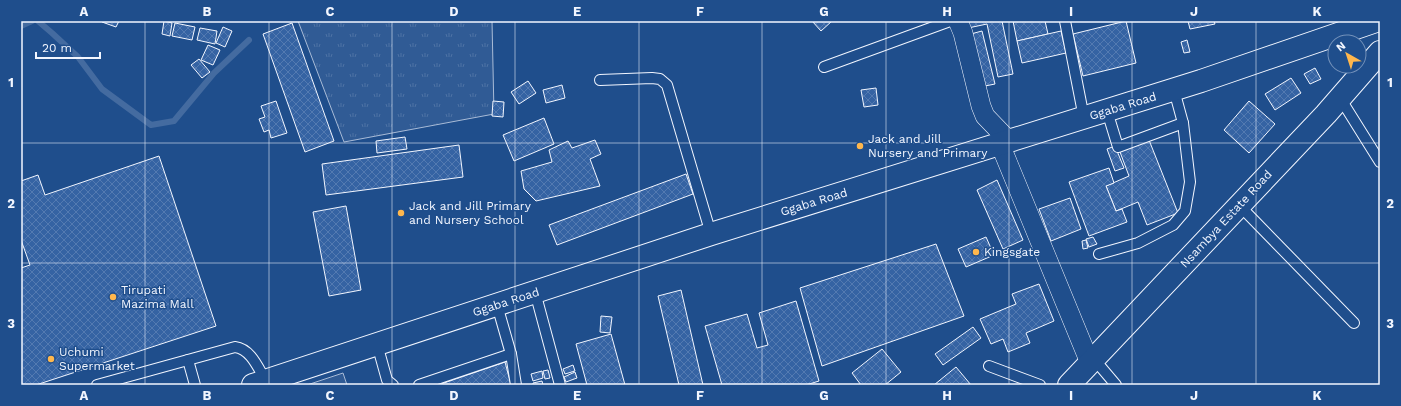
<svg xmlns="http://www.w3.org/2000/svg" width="1401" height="406" font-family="'Work Sans',sans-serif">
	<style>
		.park { fill: url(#park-tufts); stroke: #a8bbd7 }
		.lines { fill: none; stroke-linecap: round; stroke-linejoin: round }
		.stream { stroke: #446ba0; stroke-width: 6 }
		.building { fill: url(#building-cross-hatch); stroke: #f2f6ff }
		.lane-casing { stroke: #f2f6ff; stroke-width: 12 }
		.street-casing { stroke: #f2f6ff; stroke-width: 20 }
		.secondary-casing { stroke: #f2f6ff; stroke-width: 24 }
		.lane { stroke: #1f4e8c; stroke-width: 10 }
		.street { stroke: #1f4e8c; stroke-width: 19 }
		.secondary { stroke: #1f4e8c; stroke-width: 22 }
		.grid { fill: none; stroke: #f2f6ff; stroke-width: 1; stroke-opacity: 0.55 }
		.poi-dot { fill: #ffb74d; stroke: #1f4e8c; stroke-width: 1.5 }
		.labels { text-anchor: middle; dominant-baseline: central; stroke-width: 3; stroke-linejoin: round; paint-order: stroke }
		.street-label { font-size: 12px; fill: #f2f6ff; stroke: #1f4e8c }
		.poi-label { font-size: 12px; fill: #f2f6ff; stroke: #1f4e8c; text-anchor: start }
		.neatline { fill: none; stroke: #f2f6ff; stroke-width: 1.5 }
		.grid-label { font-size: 13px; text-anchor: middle; font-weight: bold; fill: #f2f6ff }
	</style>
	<defs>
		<pattern id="park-tufts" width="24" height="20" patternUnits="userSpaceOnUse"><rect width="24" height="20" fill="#305b95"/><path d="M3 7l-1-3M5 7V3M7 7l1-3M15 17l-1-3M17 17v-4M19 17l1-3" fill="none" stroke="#4e73a5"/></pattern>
		<pattern id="building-cross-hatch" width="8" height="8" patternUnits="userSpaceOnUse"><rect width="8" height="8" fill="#3563a3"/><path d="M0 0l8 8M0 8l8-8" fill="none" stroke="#537ab1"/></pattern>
	</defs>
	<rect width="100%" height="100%" fill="#1f4e8c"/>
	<!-- park -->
	<g class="park">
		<path d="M298,21H492L494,114L344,142Z"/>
		<path d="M343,373L347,385H307Z"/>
	</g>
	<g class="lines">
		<!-- stream -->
		<g class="stream">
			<path d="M38,21L52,33L78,57L102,89L151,125L174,121L214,73L249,40"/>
			<path d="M21,26L32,21"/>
		</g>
	</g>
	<!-- building -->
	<g class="building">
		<path d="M103,21H119L116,27L102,22Z"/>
		<path d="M164,21L172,23L170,36L162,34Z"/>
		<path d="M812,21H832L821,31Z"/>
		<path d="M966,21H1002L1013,74L998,77L987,24L968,28Z"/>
		<path d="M1013,21H1045L1048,34L1017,41Z"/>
		<path d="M1126,21L1136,63L1083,76L1073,34Z"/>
		<path d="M1188,21H1214L1215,24L1190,29Z"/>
		<path d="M175,23L195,27L192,40L172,36Z"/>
		<path d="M292,23L334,141L305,152L263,34Z"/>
		<path d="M223,27L232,31L225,47L216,43Z"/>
		<path d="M200,28L217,31L215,44L197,40Z"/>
		<path d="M982,31L995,84L980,87L967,35Z"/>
		<path d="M1061,31L1066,53L1022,63L1017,41Z"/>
		<path d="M1187,40L1190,52L1184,53L1181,42Z"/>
		<path d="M208,45L220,50L213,65L201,60Z"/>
		<path d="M199,59L210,72L202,78L191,65Z"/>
		<path d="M1315,68L1321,79L1310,84L1304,74Z"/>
		<path d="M1291,78L1301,93L1275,110L1265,94Z"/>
		<path d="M528,81L536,93L519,104L511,92Z"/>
		<path d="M562,85L565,98L546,103L543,90Z"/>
		<path d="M876,88L878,105L864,107L861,90Z"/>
		<path d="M276,101L287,133L271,138L269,130L264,132L259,119L265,117L261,106Z"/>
		<path d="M493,101L504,102L503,117L492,116Z"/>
		<path d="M1249,101L1275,124L1249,153L1224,130Z"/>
		<path d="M544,118L554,144L514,161L503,135Z"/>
		<path d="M405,137L407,149L377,153L376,141Z"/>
		<path d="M595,140L601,154L590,159L600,186L536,201L524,189L521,171L552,162L549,150L568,141L572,148Z"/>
		<path d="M1149,140L1178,213L1147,225L1138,202L1116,211L1106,186L1129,176L1120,152Z"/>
		<path d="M459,145L463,177L326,195L322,164Z"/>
		<path d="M1115,146L1124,168L1115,171L1107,149Z"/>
		<path d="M159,156L216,326L36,385H21V268L30,265L21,240V181L38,175L45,195Z"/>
		<path d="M1109,168L1114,183L1106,186L1116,211L1122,209L1127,222L1089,236L1069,182Z"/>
		<path d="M686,174L693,194L557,245L549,225Z"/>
		<path d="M997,180L1023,240L1003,249L977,190Z"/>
		<path d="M1070,198L1081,229L1051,241L1039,209Z"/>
		<path d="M346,206L361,290L329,296L313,212Z"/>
		<path d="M986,237L994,255L966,267L958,249Z"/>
		<path d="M1093,237L1097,244L1089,247L1086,239Z"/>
		<path d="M1086,240L1088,248L1083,249L1082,241Z"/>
		<path d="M936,244L964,316L822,366L800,288Z"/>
		<path d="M1039,284L1054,321L1026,333L1030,343L1008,352L1003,339L991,344L980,319L1016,304L1012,294Z"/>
		<path d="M681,290L703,385H679L658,296Z"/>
		<path d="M796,301L819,381L806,385H722L705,326L747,314L757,348L768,345L759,313Z"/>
		<path d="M601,316L612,317L610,333L600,332Z"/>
		<path d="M973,327L981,338L943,365L935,354Z"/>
		<path d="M611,334L625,385H587L576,344Z"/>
		<path d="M882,349L901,372L885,385H861L852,373Z"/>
		<path d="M505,362L511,385H438Z"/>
		<path d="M573,365L575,371L565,374L563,369Z"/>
		<path d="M956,367L971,385H934Z"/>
		<path d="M548,370L550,378L545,379L543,371Z"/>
		<path d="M542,371L543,378L533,381L531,374Z"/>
		<path d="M575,372L577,378L566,382L564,377Z"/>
		<path d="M542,381L543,385H533V383Z"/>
	</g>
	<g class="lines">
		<!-- lane casing -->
		<g class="lane-casing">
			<g id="lane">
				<path d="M1065,21L1084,118"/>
				<path d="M824,67L950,21"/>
				<path d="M600,80L652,78L660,79L667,85L711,234"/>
				<path d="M1340,98L1380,162"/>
				<path d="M1107,111L1118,147L1183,123L1174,90"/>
				<path d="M1239,205L1354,323"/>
				<path d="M1099,254L1138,243L1173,225L1185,211L1190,182L1183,123"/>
				<path d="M535,292L560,385"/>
				<path d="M497,305L511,354L516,385"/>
				<path d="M377,344L387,380L393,385"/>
				<path d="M1094,359L1116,385"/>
				<path d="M188,360L195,385"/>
				<path d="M989,366L1040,385"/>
				<path d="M97,385L235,347C251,349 258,368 266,381"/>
				<path d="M419,385L511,354"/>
			</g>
		</g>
		<!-- street casing -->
		<g class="street-casing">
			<g id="street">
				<path d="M958,21L963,33L981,106L985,116L1009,141"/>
				<path d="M1000,144L1090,363"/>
			</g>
		</g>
		<!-- secondary casing -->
		<g class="secondary-casing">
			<g id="secondary">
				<path d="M253,385L711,234L1201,81L1376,21"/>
				<path d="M1069,385L1326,114L1380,52"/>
			</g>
		</g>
		<!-- lane -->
		<use href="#lane" class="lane"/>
		<!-- street -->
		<use href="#street" class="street"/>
		<!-- secondary -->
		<use href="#secondary" class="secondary"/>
	</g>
	<!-- grid -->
	<path class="grid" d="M145,21V385M269,21V385M392,21V385M515,21V385M639,21V385M762,21V385M886,21V385M1009,21V385M1132,21V385M1256,21V385M21,143H1380M21,263H1380"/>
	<!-- markers -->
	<g class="poi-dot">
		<circle cx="860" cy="146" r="4"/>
		<circle cx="401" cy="213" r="4"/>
		<circle cx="976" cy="252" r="4"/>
		<circle cx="113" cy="297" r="4"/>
		<circle cx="51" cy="359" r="4"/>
	</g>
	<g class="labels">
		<!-- street labels -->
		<g class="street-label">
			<text transform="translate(1123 106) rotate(-17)">Ggaba Road</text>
			<text transform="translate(814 202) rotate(-17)">Ggaba Road</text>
			<text transform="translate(1226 219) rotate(-47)">Nsambya Estate Road</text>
			<text transform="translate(506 302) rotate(-18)">Ggaba Road</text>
		</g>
		<!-- poi labels -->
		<g class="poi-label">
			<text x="868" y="139">Jack and Jill<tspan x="868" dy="14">Nursery and Primary</tspan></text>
			<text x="409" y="206">Jack and Jill Primary<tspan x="409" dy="14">and Nursery School</tspan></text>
			<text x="984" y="252">Kingsgate</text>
			<text x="121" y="290">Tirupati<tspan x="121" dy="14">Mazima Mall</tspan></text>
			<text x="59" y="352">Uchumi<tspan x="59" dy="14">Supermarket</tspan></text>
		</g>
	</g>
	<!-- border -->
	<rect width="1401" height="406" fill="none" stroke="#1f4e8c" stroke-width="44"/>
	<!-- north arrow -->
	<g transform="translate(1347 54) rotate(321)"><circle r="19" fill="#1f4e8c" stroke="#7391ba"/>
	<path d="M0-3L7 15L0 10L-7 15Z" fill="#ffb74d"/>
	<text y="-6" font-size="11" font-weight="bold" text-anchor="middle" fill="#f2f6ff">N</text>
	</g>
	<!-- scale -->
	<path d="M36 52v6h64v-6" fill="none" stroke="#f2f6ff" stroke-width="2"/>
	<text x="42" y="52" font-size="12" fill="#f2f6ff" stroke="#1f4e8c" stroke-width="3" paint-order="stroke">20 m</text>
	<rect x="22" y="22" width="1357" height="362" class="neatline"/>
	<g class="grid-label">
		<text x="84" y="16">A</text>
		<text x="207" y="16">B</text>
		<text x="330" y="16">C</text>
		<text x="454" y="16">D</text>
		<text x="577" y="16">E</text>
		<text x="700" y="16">F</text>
		<text x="824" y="16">G</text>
		<text x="947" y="16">H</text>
		<text x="1071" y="16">I</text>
		<text x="1194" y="16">J</text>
		<text x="1317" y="16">K</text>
		<text x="11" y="87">1</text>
		<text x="1390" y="87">1</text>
		<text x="11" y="208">2</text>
		<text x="1390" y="208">2</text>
		<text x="11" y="328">3</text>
		<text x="1390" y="328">3</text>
		<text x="84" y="400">A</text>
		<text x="207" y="400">B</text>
		<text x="330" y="400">C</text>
		<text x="454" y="400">D</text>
		<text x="577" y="400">E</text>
		<text x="700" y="400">F</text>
		<text x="824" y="400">G</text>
		<text x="947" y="400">H</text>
		<text x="1071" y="400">I</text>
		<text x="1194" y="400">J</text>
		<text x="1317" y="400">K</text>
	</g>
</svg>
